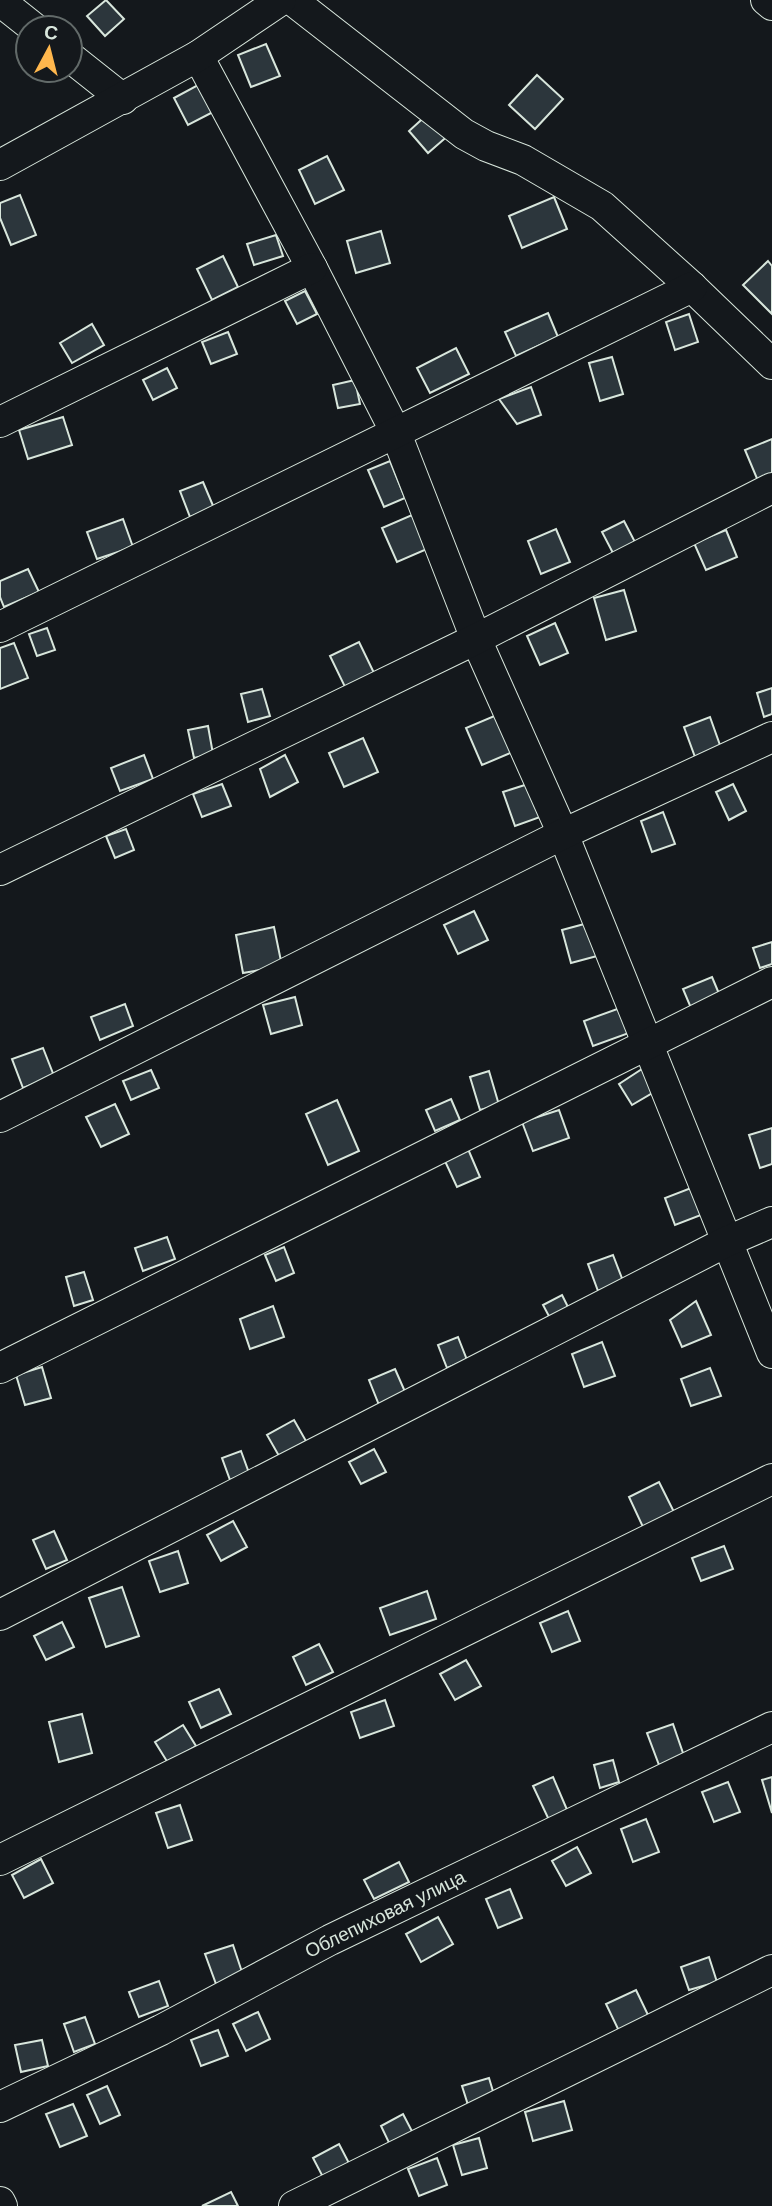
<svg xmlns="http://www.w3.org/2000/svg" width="772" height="2206" font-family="Helvetica,sans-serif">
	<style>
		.building { fill: #2c363c; stroke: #d8e6dc; stroke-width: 2 }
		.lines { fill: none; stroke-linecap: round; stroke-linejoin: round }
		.minor-casing { stroke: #d8e6dc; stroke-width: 32 }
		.minor { stroke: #14181c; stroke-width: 30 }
		.labels { text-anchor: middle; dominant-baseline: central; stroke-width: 5; stroke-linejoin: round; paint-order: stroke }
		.street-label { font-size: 19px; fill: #d8e6dc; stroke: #14181c }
	</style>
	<rect width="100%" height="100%" fill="#14181c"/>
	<!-- building -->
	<g class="building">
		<path d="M106,0L124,19L105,36L87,16Z"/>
		<path d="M266,44L280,76L251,87L238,55Z"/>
		<path d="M537,75L563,99L535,129L509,105Z"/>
		<path d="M198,85L213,112L188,125L174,98Z"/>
		<path d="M430,112L450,134L428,153L409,131Z"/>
		<path d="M327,156L344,190L315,204L299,170Z"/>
		<path d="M20,195L36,235L11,245L0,218V203Z"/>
		<path d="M554,197L567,229L522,248L509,216Z"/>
		<path d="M381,231L390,263L356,273L347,241Z"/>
		<path d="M276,235L283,256L254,265L247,244Z"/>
		<path d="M223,256L238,287L212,300L197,269Z"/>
		<path d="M768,261L772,266V314L743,285Z"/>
		<path d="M305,291L317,314L297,324L285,301Z"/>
		<path d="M548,313L558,337L516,356L505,332Z"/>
		<path d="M689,314L698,342L675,350L666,322Z"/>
		<path d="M92,324L104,345L72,363L60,343Z"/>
		<path d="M228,332L237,354L211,364L202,342Z"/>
		<path d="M456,348L469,374L430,393L417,368Z"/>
		<path d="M612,357L623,394L600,401L589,363Z"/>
		<path d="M167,368L177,388L153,400L143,380Z"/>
		<path d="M355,380L360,404L338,408L333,385Z"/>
		<path d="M531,387L541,415L517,424L499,399Z"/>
		<path d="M63,417L72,445L28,459L19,430Z"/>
		<path d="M772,439V475L758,481L745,450Z"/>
		<path d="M390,461L405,498L384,507L368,470Z"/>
		<path d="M203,482L214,508L190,517L180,491Z"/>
		<path d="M412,515L427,549L397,562L382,528Z"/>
		<path d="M123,519L133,547L97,559L87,532Z"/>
		<path d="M624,521L636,544L614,555L602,532Z"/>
		<path d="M556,529L570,562L541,574L528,541Z"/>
		<path d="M726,530L737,557L706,570L694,543Z"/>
		<path d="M28,569L39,592L4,607L0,597V581Z"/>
		<path d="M624,590L636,631L606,640L594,598Z"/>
		<path d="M555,623L568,653L540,665L527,636Z"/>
		<path d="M47,628L55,650L37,656L29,634Z"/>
		<path d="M359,642L375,675L346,689L330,656Z"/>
		<path d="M14,643L28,678L0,689V648Z"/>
		<path d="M772,688V714L764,717L757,693Z"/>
		<path d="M262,689L270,716L248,722L241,694Z"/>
		<path d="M499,714L515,751L482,765L466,728Z"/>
		<path d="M710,717L721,748L695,757L684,727Z"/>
		<path d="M208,726L213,754L194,758L188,730Z"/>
		<path d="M363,738L378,772L344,787L329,753Z"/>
		<path d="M144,755L153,779L120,791L111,768Z"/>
		<path d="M285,755L298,782L270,797L260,769Z"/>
		<path d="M531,783L543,816L515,826L503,792Z"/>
		<path d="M222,784L231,806L202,817L193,794Z"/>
		<path d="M733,784L746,811L729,820L716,792Z"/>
		<path d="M663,812L675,844L652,852L641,821Z"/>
		<path d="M126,829L134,850L115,858L106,836Z"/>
		<path d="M474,911L488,940L458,954L444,925Z"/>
		<path d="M588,923L597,956L571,963L562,930Z"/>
		<path d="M274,927L282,966L243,973L236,935Z"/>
		<path d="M772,942V964L760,968L753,948Z"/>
		<path d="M712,977L720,996L691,1008L683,989Z"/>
		<path d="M295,997L302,1025L271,1034L263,1005Z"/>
		<path d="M125,1004L133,1026L100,1040L91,1017Z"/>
		<path d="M620,1008L629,1033L593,1046L584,1021Z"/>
		<path d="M43,1048L54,1076L23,1088L12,1059Z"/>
		<path d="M645,1067L654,1092L632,1105L619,1084Z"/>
		<path d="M151,1070L159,1088L131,1100L123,1081Z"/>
		<path d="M489,1071L499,1105L480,1110L470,1077Z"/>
		<path d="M451,1099L460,1120L435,1131L426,1110Z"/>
		<path d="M337,1100L359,1151L328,1165L306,1114Z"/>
		<path d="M115,1104L129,1134L101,1147L86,1117Z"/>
		<path d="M559,1110L569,1138L533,1151L522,1122Z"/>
		<path d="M772,1128V1164L760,1168L749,1135Z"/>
		<path d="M468,1149L480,1177L457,1187L444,1159Z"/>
		<path d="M691,1188L701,1215L675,1225L665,1198Z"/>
		<path d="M167,1237L175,1259L143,1271L135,1248Z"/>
		<path d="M284,1247L294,1273L276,1281L265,1255Z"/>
		<path d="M613,1255L623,1281L598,1291L588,1264Z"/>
		<path d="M84,1272L93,1300L74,1306L66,1277Z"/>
		<path d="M562,1295L570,1311L551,1320L543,1305Z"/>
		<path d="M696,1301L711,1335L682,1347L670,1320Z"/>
		<path d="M273,1306L284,1337L250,1349L240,1319Z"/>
		<path d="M458,1337L467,1360L447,1368L438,1345Z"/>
		<path d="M602,1342L615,1376L584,1387L572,1354Z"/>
		<path d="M42,1367L51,1398L25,1405L16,1375Z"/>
		<path d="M710,1368L721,1396L691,1406L681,1379Z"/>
		<path d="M395,1369L406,1394L379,1405L369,1380Z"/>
		<path d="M294,1420L306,1441L279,1456L267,1435Z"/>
		<path d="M374,1449L386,1472L361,1484L349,1462Z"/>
		<path d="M241,1451L249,1473L230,1480L222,1458Z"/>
		<path d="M659,1482L674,1512L643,1527L629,1497Z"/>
		<path d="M233,1521L247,1547L221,1561L207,1535Z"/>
		<path d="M54,1531L67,1560L46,1569L33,1540Z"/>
		<path d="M724,1546L733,1569L701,1581L692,1558Z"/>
		<path d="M178,1551L188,1583L160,1592L149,1561Z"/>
		<path d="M122,1587L139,1636L106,1647L89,1598Z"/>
		<path d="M427,1591L436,1619L390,1635L380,1608Z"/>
		<path d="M568,1611L580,1641L552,1652L540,1623Z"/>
		<path d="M62,1622L74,1647L46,1660L34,1636Z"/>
		<path d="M319,1644L333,1672L306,1685L293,1657Z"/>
		<path d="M466,1660L481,1686L455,1700L440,1674Z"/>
		<path d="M219,1689L231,1714L201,1728L189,1702Z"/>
		<path d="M385,1700L394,1726L360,1738L351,1712Z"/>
		<path d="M82,1714L92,1753L59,1762L49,1722Z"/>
		<path d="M673,1724L684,1756L659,1765L647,1733Z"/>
		<path d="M183,1725L196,1746L168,1763L155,1742Z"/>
		<path d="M613,1760L619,1782L600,1788L594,1765Z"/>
		<path d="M553,1777L568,1812L549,1820L533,1786Z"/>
		<path d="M772,1777V1813L762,1780Z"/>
		<path d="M728,1782L740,1812L714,1822L702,1792Z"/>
		<path d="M180,1805L192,1840L168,1848L156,1813Z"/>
		<path d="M646,1819L659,1852L633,1862L621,1829Z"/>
		<path d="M577,1847L591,1873L566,1886L552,1861Z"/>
		<path d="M41,1859L53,1883L24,1898L12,1875Z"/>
		<path d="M399,1862L409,1882L374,1899L364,1880Z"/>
		<path d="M510,1889L522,1918L498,1928L486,1899Z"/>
		<path d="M438,1917L453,1944L421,1962L406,1934Z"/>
		<path d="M233,1945L243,1975L216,1984L205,1954Z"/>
		<path d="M709,1957L717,1982L689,1990L681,1967Z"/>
		<path d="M159,1981L168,2006L139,2017L129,1992Z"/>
		<path d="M636,1990L649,2017L619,2031L606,2004Z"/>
		<path d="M258,2012L270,2039L246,2051L233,2024Z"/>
		<path d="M85,2017L95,2044L74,2052L64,2024Z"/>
		<path d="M218,2030L228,2056L201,2066L191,2040Z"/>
		<path d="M42,2040L48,2066L21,2072L15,2045Z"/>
		<path d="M489,2078L495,2098L468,2105L462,2086Z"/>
		<path d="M107,2086L120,2115L100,2124L87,2095Z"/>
		<path d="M564,2101L572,2130L533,2141L525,2112Z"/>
		<path d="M73,2104L87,2136L60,2147L46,2114Z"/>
		<path d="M403,2114L415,2137L392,2149L381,2126Z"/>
		<path d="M479,2138L487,2168L462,2175L453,2145Z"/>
		<path d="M339,2144L351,2167L325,2181L313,2158Z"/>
		<path d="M437,2158L447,2185L419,2196L408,2169Z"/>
		<path d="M231,2192L238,2206H202Z"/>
	</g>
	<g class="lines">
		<!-- minor casing -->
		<g class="minor-casing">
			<g id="minor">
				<path d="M292,0L464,134L486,146L523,160L602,206L692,287L772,364"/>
				<path d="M766,0L772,5"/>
				<path d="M0,1L34,28"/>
				<path d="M198,56L312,268L395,431L476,639L563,834L772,1353"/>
				<path d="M70,57L123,99"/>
				<path d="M0,165L198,56L281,0"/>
				<path d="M0,422L312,268"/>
				<path d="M0,627L692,287"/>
				<path d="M0,870L476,639L772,488"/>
				<path d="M0,1117L563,834L772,737"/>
				<path d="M0,1368L772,982"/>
				<path d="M0,1615L728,1241L772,1222"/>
				<path d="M0,1860L772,1479"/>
				<path d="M0,2107L161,2030L330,1940L772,1727"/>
				<path d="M0,2202L2,2206"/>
				<path d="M294,2206L772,1970"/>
			</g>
		</g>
		<!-- minor -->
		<use href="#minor" class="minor"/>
	</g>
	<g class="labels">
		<!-- street labels -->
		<g class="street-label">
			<text transform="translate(385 1914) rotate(-26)">Облепиховая улица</text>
		</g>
	</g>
	<!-- north arrow -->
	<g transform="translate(49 49) rotate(7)"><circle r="33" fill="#14181c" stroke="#626a69" stroke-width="2"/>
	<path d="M0-5L12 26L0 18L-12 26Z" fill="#ffb74d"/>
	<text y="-10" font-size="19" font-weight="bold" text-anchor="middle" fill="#d8e6dc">С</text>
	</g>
</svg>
